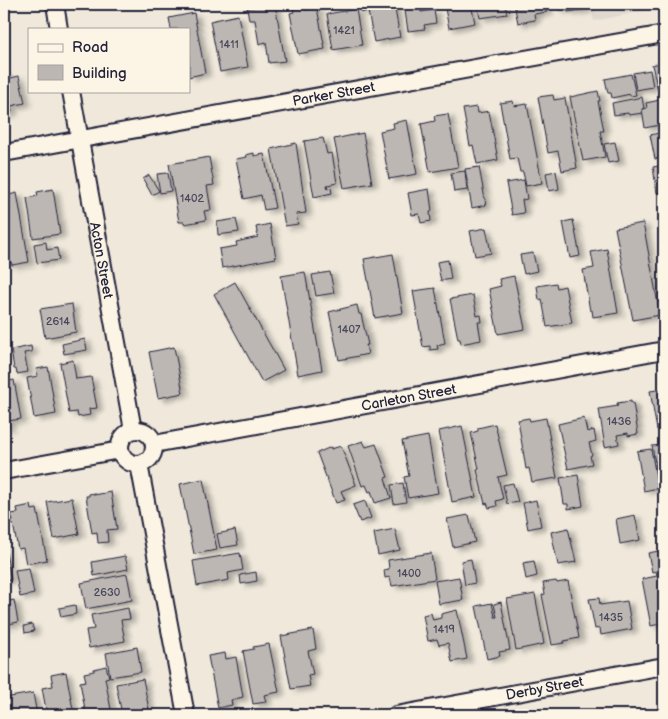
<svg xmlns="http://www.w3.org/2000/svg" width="668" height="719" font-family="'Balsamiq Sans',sans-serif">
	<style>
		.built { fill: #e0d9cf }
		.building { fill: #bcb7b3; stroke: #22223b; filter: url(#shadow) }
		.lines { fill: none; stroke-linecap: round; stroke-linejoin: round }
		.street-casing { stroke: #22223b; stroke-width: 20 }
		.street { stroke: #fcf5e5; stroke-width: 16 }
		.labels { text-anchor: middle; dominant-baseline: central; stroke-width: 4; stroke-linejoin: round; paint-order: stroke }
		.number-label { font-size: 11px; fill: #484759 }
		.street-label { font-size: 14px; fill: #22223b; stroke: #fcf5e5 }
	</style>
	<defs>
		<filter id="shadow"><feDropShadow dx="5.5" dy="3" stdDeviation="2.5" flood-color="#0004"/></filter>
	</defs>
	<rect width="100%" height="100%" fill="#efe8db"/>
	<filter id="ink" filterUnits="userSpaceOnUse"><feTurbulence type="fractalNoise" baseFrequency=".02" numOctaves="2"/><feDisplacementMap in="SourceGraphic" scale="10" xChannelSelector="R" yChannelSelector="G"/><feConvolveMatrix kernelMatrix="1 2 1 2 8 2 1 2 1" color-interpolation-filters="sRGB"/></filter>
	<g filter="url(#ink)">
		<!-- built -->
		<path class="built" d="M590,4H664V7L594,21Z"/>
		<!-- building -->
		<g class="building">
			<path d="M270,4H275L285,61L269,63L266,42L259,44L255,20H249L247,8Z"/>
			<path d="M359,4H394L400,37L374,42L368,11L361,13Z"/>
			<path d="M404,4H420L421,12L434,10L436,23L424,25L425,29L408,31Z"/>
			<path d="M444,4H471L475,23L449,28Z"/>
			<path d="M477,4H505L507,14L480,18Z"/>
			<path d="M514,4H545L547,12L534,14L535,20L518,23Z"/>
			<path d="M557,4H586L587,9L568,12L567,9L558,10Z"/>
			<path d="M304,7L305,10L317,8L325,49L298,54L290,13L294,12L293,9Z"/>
			<path d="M356,9L362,45L333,50L327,14Z"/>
			<path d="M194,13L205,73L189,77V29H171L169,18Z"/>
			<path d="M238,15L248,67L220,72L210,21Z"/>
			<path d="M664,62V89L658,90L652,65Z"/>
			<path d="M650,70L653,87L636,90L633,73Z"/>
			<path d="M4,73H5L6,79L19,76L25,103L11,106L12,112L4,114Z"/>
			<path d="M631,74L636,95L630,96V94L612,98L611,93H608L605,79Z"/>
			<path d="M598,91L600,101H598L604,131H600L605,157L583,161L570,97Z"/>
			<path d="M553,95L554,100L565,98L577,168L562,171L558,151L548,153L538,97Z"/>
			<path d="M642,97L644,109H642L643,113L629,115L628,113L614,115L612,103Z"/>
			<path d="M664,99V124L645,128L642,109L647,108L646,103Z"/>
			<path d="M513,101L514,106L527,104L542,183L526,186L523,172H520L517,158L510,159L500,103Z"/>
			<path d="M477,107L478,113L489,111L498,160L477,164L473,145L470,146L463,109Z"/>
			<path d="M448,114L458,167L430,172L421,124L435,121L434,116Z"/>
			<path d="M407,120L417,174L389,179L380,131L394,128L393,123Z"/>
			<path d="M664,132V157L655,159L650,135Z"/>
			<path d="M363,133L372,183L344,188L334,139Z"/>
			<path d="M323,138L327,154L332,153L337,183L327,185L328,189L331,188L332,193L314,197L304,141Z"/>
			<path d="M615,142L619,161L608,163L604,144Z"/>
			<path d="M296,143L306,213L296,214L298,224L285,226L271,149Z"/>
			<path d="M254,153V156L264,154L275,208L264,210L261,195L244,199L236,159L247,157L246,155Z"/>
			<path d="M209,157L214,185L207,186L211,210L204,211L206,220L185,224L184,222H179L169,164Z"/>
			<path d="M664,165V192L657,193L653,167Z"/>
			<path d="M479,167L486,205L472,208L465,169Z"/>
			<path d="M465,171L467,190L454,192L451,173Z"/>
			<path d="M556,171L559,189L549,191L546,173Z"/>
			<path d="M168,173L171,191L160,193L157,174Z"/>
			<path d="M149,175L159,191L152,195L143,179Z"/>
			<path d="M524,180L527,199L522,200L524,213L512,215L506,183Z"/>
			<path d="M53,189L60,234L33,238L27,198L38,196L37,192Z"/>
			<path d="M429,189L432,211L430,212L431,221L421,223L419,214L412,215L408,193Z"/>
			<path d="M17,193L29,262L12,265L11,262L4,263V199H5V196Z"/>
			<path d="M236,219L239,232L218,235L217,222Z"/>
			<path d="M573,220L580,256L570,258L563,222Z"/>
			<path d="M643,223L660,315L633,320L615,228Z"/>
			<path d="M270,224L276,258L222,268L219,249L237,246L236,242L258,237L256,227Z"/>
			<path d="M486,228L491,253L475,256L470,231Z"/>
			<path d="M46,242L47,250L57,248L59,260L37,263L34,244Z"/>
			<path d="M607,249L618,313L593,317L592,310L590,311L583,270L594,268L591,252Z"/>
			<path d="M533,253L537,271L524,274L520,255Z"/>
			<path d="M393,254L403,313L375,318L364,259Z"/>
			<path d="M448,260L451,279L441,281L437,262Z"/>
			<path d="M305,272L322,370L298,375L281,276Z"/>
			<path d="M330,272L334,293L316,296L312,275Z"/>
			<path d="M514,276L525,329L498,334L489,289L501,286L499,279Z"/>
			<path d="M235,282L284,370L262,382L214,294Z"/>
			<path d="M556,283L557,288L565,286L572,323L547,327L542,299L539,300L537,286Z"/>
			<path d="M435,288L445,343L437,345L438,349L430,350V346L423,347L413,291Z"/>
			<path d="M473,295L477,316L481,315L482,322H478L481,340L461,344L460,339H458L450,299Z"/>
			<path d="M72,304L76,332L45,338L40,309Z"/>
			<path d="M357,305L359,314H361L368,345H366L368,354L339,360L329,312Z"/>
			<path d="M85,339L87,350L64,354L62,344Z"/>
			<path d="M31,346L32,352L24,353L28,372L17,374L16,369H14L11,350Z"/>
			<path d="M174,347L183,393L158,398L149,352Z"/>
			<path d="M73,360L76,379L91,377L97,408L89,409L90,415L78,417L77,412L69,413L60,363Z"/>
			<path d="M48,367L56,414L34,418L27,378L38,376L36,369Z"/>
			<path d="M14,380L21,419L8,421L9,427L4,428V382Z"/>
			<path d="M664,389V428L657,430L650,391Z"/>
			<path d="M631,401V403H633L638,434L628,436V433L617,435L619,444L605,447L599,409L618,406L617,403Z"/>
			<path d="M529,418L530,421L546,418L557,478L532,482L529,468L526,469L518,420Z"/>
			<path d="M584,418L587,432L594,430L596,441L589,443L592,455L590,456L592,464L568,469L558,424Z"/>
			<path d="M495,424L507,475L498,477L503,499L496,501L497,506L489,508L487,503L485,504L477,470L479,469L471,433L478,431V428Z"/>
			<path d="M462,426L476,497L452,502L439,431Z"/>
			<path d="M428,436L438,493L408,498L404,477L409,476L402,441Z"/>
			<path d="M363,441L366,447L376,444L388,477L385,478L391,498L375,503L371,491L369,492L366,485L362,486L348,446Z"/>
			<path d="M662,445L664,461L655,462L652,446Z"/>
			<path d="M341,446L356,485L341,491L345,500L336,503L317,453L331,447V449Z"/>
			<path d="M651,449L658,488L644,491L637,451Z"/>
			<path d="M663,463L664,474L657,476L655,464Z"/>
			<path d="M578,475L583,506L568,509V504H564L560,478Z"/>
			<path d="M203,479L217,550L194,554L180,484Z"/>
			<path d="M403,483L406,502L394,504L391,485Z"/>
			<path d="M513,483L518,502L507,504L503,485Z"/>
			<path d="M111,492L117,529L107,530L108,542L98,543L97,532L92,533L86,496H89V494L94,493V495Z"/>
			<path d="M72,498L79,534L54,539L47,502Z"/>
			<path d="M536,500L541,526L528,529L523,503Z"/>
			<path d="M365,501L371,518L360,522L353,505Z"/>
			<path d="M31,505L32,510L37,509L47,560L26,564L23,548L18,549L13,524L12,525L11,521H13L11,514L18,513L17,508Z"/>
			<path d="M469,515L475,542L453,547L447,519Z"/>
			<path d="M635,515L640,540L620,544L616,519Z"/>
			<path d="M568,528L576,562L558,565L551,532Z"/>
			<path d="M395,529L400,550L378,555L374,533Z"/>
			<path d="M235,530L238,545L220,548L217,534Z"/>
			<path d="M4,541L11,580L4,581Z"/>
			<path d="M664,550V623L651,626L642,579L657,576L656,571L652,572L648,553Z"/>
			<path d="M240,553L243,570L228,573L229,580L197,586L193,561Z"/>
			<path d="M431,553L435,579L392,586L390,577L385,578L384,570L389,569L388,560Z"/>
			<path d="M125,556L128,569L94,576L92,562Z"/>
			<path d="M471,559L475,583L465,585L461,561Z"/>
			<path d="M534,561L537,576L526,579L523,563Z"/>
			<path d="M29,568L34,594L20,597L15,570Z"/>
			<path d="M256,572L257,581L241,584L240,575Z"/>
			<path d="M127,574L132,600L86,609L81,583Z"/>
			<path d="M459,577L463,600L439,604L435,581Z"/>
			<path d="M556,581L557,583L568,581L579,638L564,641V643L552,645L542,595L545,594L543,583Z"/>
			<path d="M535,594L544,644L516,650L507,599Z"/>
			<path d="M599,598L600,605L627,601L632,629L601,635L600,628L595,629L589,599Z"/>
			<path d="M14,600L18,622L4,625V602Z"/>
			<path d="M501,602L510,650L499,652L500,656L487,659L476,606L492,603L495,617H497L494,604Z"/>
			<path d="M75,605L76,614L61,617L59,608Z"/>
			<path d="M128,608L130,619L121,620L125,641L89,648L86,630L94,629L91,615Z"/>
			<path d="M457,610L467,659L452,662L448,643L439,645L437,639L428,641L423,615L431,613L433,620L441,618V614Z"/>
			<path d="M32,624L34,631L25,633L24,626Z"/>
			<path d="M313,630L316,649L308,651L313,674L308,675L310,686L291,689L281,636Z"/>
			<path d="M269,644L279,692L264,695L266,702L253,704L243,651L254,649L253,647Z"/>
			<path d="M137,647L141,672L110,677L106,653Z"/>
			<path d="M225,653L226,659L236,657L243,697L231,700L232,705L218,708L208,656Z"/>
			<path d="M106,666L109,677L105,678L112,715H86L80,682L86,681L84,673L94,671V669Z"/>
			<path d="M66,672L74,715H47L42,688L53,686L51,675Z"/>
			<path d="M143,679L150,715H122L116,684Z"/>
			<path d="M33,693L37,715H4V698Z"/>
		</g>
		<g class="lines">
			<!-- street casing -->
			<g class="street-casing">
				<g id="street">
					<path d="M55,4L59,29"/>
					<path id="s1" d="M71,91L133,430"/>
					<path id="s2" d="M4,153L664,34"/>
					<circle cx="137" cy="447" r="17"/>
					<path id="s3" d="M154,444L664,350"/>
					<path d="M139,464L186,715"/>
					<path d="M4,471L120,450"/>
					<path id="s4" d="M396,715L664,666"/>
				</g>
			</g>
			<!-- street -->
			<use href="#street" class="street"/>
		</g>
	</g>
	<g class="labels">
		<!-- number labels -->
		<g class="number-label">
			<text x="344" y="30">1421</text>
			<text x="229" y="44">1411</text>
			<text x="192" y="198">1402</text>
			<text x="58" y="321">2614</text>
			<text x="349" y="329">1407</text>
			<text x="619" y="421">1436</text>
			<text x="409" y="573">1400</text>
			<text x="107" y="592">2630</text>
			<text x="611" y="617">1435</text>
			<text x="444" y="629">1419</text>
		</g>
		<!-- street labels -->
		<g class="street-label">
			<text stroke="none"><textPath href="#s2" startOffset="335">Parker Street</textPath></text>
			<text stroke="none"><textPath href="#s1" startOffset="172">Acton Street</textPath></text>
			<text stroke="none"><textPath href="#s3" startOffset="259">Carleton Street</textPath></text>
			<text stroke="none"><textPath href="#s4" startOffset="151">Derby Street</textPath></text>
		</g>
	</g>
	<!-- margin -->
	<rect width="668" height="719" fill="none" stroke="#fcf5e5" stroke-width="20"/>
	<rect x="10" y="10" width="648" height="699" fill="none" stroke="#22223b" stroke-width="2" filter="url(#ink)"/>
	<!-- legend -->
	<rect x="28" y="28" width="162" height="65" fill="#fcf5e5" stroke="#a5a1a1"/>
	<rect x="38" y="44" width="25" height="8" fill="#fcf5e5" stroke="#a5a1a1"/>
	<text x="72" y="52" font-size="15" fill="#22223b">Road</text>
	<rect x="38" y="65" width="25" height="15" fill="#bcb7b3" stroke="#a5a1a1"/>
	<text x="72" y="78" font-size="15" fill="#22223b">Building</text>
</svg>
